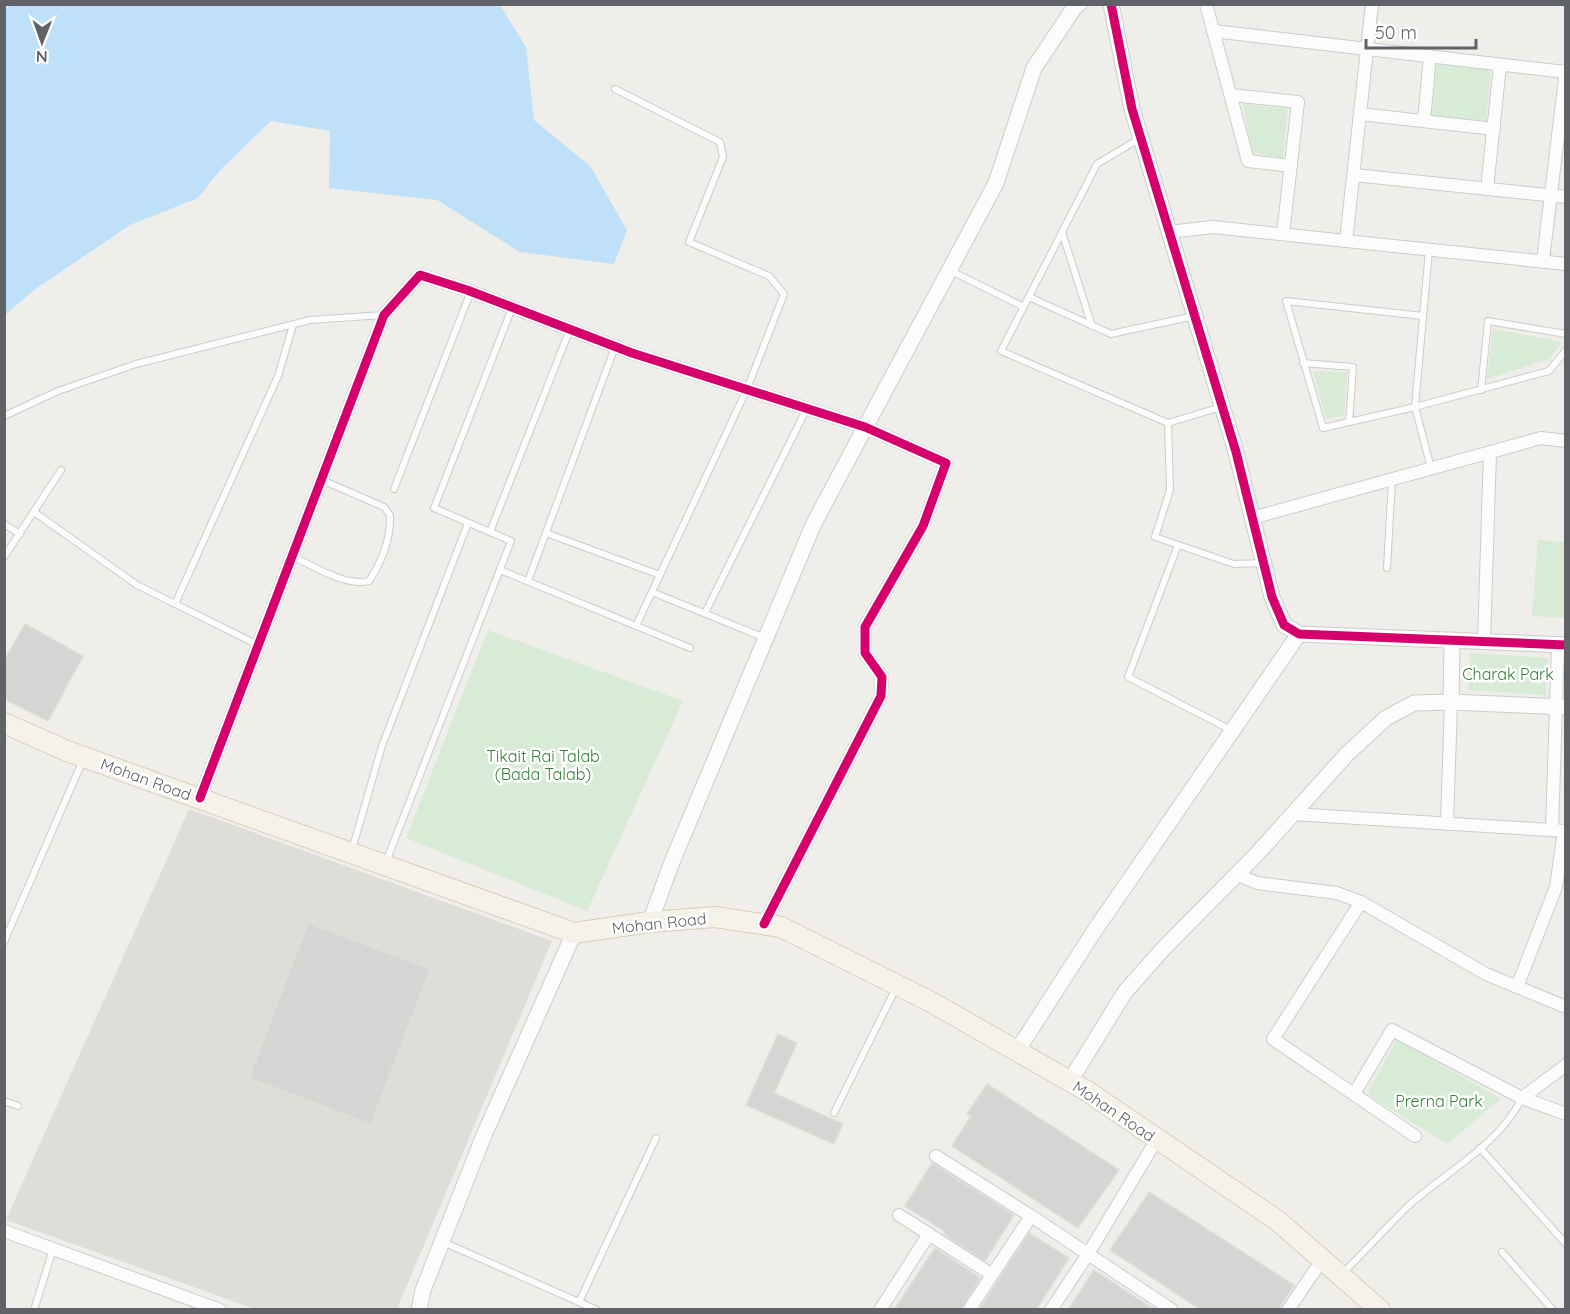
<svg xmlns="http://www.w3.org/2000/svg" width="1570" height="1314" font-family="Quicksand,sans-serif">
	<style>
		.industrial { fill: #dfddda }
		.green { fill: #d8ebd6 }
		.water { fill: #bfe0f9 }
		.building { fill: #d6d5d3; stroke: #deddd9; stroke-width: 1.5 }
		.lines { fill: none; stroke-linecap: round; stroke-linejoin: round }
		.service-casing { stroke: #cbcccc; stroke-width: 8 }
		.minor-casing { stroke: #cbcccc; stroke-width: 14 }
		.tertiary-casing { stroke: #cbcccc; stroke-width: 17 }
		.primary-casing { stroke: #d7ceb8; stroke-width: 22 }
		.service { stroke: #fdfcfc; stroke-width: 6 }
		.minor { stroke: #fdfcfc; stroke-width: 12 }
		.tertiary { stroke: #fdfcfc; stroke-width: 15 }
		.primary { stroke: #f4f2e9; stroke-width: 20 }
		.cycleway-casing { stroke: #fff; stroke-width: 13 }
		.cycleway { stroke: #d6006c; stroke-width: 9 }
		.labels { text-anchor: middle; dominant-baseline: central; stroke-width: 5; stroke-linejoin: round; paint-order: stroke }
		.park-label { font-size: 16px; fill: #348238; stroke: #fff }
		.street-label { font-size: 16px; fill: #5f6368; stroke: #fff }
	</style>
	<rect width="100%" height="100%" fill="#efeeea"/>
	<!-- industrial -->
	<path class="industrial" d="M189,809L552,941L397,1309H255L6,1220Z"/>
	<!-- green -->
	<g class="green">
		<path d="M1437,63L1491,69L1486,122L1432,116Z"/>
		<path d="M1243,104L1288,109L1283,158L1252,153Z"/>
		<path d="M1493,329L1562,342L1550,359L1487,379Z"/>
		<path d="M1313,371L1347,372L1344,416L1326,419Z"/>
		<path d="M1538,540L1565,542V618L1532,616Z"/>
		<path d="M488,630L683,701L587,911L406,838Z"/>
		<path d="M1470,653L1548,658L1546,695L1468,690Z"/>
		<path d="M1397,1039L1501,1099L1447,1144L1367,1094Z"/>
	</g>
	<!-- water -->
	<path class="water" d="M10,5H500L526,47L534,120L590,166L627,230L614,264L520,252L437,200L329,188L330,131L271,121L221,169L198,198L130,225L34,290L5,315L4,11Z"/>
	<!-- building -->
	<g class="building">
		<path d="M25,624L83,656L48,721L4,699V661Z"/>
		<path d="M308,923L430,969L371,1124L249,1078Z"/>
		<path d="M778,1034L797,1043L774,1093L843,1124L834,1144L746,1105Z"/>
		<path d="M987,1084L1119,1170L1078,1228L952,1146L971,1116L967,1114Z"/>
		<path d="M932,1163L1014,1215L985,1261L944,1234L946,1232L905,1206Z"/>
		<path d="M1149,1192L1294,1285L1278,1310H1201L1110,1250Z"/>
		<path d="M1029,1233L1069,1258L1036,1310H979Z"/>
		<path d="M935,1248L980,1278L961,1310H894Z"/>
		<path d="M1094,1270L1155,1310H1068Z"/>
	</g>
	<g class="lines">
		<!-- service casing -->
		<g class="service-casing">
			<g id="service">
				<path d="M615,89L720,142L723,157L689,242L769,276L784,294L747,389L636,626"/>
				<path d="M1139,139L1097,164L1001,351L1168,423L1221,407"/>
				<path d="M1062,232L1092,326"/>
				<path d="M1429,250L1415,407L1431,468"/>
				<path d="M949,270L1024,307"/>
				<path d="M1029,297L1111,334L1194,316"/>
				<path d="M1423,316L1286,301L1323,428L1415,407L1549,371L1566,350"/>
				<path d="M1303,363L1353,367L1349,422"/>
				<path d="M1481,390L1488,321L1566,334"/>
				<path d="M4,416L58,391L136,364L310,320L383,315"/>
				<path d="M1168,423L1170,490L1155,537L1234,564L1263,563"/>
				<path d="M394,489L471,291"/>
				<path d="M34,512L137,585L258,645"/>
				<path d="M4,524L20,534"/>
				<path d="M490,532L570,329"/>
				<path d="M546,533L660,575"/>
				<path d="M1178,545L1128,677L1231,730"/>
				<path d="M292,556C313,566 346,587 369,581C382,562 391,538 390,515L384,507L322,480"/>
				<path d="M4,557L61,470"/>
				<path d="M1387,568L1392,480"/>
				<path d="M500,570L690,648"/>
				<path d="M528,581L615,347"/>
				<path d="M652,592L765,638"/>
				<path d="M175,604L278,376L293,325"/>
				<path d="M705,613L807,408"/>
				<path d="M352,850L382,746L468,523"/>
				<path d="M386,862L511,541L434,508L512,308"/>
				<path d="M4,942L83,760"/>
				<path d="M4,1101L18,1106"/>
				<path d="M834,1113L896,988"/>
				<path d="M1480,1148L1566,1244"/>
				<path d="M443,1242L597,1310"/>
				<path d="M1502,1252L1553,1310"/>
				<path d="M1343,1273C1365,1251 1386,1228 1408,1206C1446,1172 1499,1145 1522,1098"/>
				<path d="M579,1302L656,1138"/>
				<path d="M34,1310L53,1249"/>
			</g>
		</g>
		<!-- minor casing -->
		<g class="minor-casing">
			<g id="minor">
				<path d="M1206,4L1248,161L1291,166"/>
				<path d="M1213,31L1565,72"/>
				<path d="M1231,95L1298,102L1283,234"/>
				<path d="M1360,114L1494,129"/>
				<path d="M1424,121L1430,56"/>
				<path d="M1354,175L1566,197"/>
				<path d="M1487,189L1500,65"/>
				<path d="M1169,232L1213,227L1566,264"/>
				<path d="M1346,241L1372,4"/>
				<path d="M1543,260L1566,70"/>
				<path d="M1252,518L1541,438L1566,441"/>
				<path d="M1484,641L1490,452"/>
				<path d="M200,798L384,315L420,275L467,290L632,353L865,427L946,463L923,526L865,627V653L882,677L881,696L764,924"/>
				<path d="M1293,814L1566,831"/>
				<path d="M1447,824L1451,702"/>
				<path d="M1552,830L1558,644"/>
				<path d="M1236,874L1257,883L1337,893L1361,902L1486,974L1566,1007"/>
				<path d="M1361,902L1273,1039L1415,1136"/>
				<path d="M1517,987L1556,887L1564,831"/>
				<path d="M1354,1094L1392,1030L1522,1098L1566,1114"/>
				<path d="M1522,1098L1566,1065"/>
				<path d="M936,1156L1031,1216L1172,1310"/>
				<path d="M899,1215L991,1274"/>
				<path d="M4,1231L220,1310"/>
				<path d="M880,1310L929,1234"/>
				<path d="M969,1310L1031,1216"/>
				<path d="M1051,1310L1088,1254L1157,1139"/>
				<path d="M1288,1310L1322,1260"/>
			</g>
		</g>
		<!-- tertiary casing -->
		<g class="tertiary-casing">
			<g id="tertiary">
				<path d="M1111,4L1132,109L1236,452L1272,597L1284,625L1299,634L1566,645"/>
				<path d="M1451,702L1452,640"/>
				<path d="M650,922L672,862L814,523L996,183L1034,68L1074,8L1079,4"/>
				<path d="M1017,1051L1095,930L1299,634"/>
				<path d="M1070,1081L1125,992L1163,949L1256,855L1347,754L1386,718L1414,703L1451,702L1566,707"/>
				<path d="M419,1310L423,1290L484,1135L574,933"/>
			</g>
		</g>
		<!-- primary casing -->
		<g class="primary-casing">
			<path id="primary" d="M4,723L67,751L574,933L650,922L715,917L781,927L931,1002L1087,1091L1278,1221L1380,1310"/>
		</g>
		<!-- service -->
		<use href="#service" class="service"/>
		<!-- minor -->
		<use href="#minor" class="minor"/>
		<!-- tertiary -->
		<use href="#tertiary" class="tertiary"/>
		<!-- primary -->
		<use href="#primary" class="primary"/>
		<!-- cycleway casing -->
		<g class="cycleway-casing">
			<g id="cycleway">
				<path d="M1111,4L1132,109L1236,452L1272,597L1284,625L1299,634L1566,645"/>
				<path d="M200,798L384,315L420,275L467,290L632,353L865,427L946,463L923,526L865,627V653L882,677L881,696L764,924"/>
			</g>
		</g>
		<!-- cycleway -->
		<use href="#cycleway" class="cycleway"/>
	</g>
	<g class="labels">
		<!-- park labels -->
		<g class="park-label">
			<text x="1508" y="674">Charak Park</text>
			<text x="543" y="756">Tikait Rai Talab<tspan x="543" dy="18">(Bada Talab)</tspan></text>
			<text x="1439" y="1101">Prerna Park</text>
		</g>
		<!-- street labels -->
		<g class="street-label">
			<text transform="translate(146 779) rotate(20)">Mohan Road</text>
			<text transform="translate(659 923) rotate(-6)">Mohan Road</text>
			<text transform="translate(1114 1111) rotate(34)">Mohan Road</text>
		</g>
	</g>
	<!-- border -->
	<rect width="1570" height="1314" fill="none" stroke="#5f6368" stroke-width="12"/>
	<!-- north arrow -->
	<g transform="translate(42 42) rotate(181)" stroke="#ffffff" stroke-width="4.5" paint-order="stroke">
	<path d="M0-4.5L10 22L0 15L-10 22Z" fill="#5f6368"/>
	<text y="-9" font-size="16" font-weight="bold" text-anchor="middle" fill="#5f6368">N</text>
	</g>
	<!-- scale -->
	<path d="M1366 39v9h110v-9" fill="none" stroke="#5f6368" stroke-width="3"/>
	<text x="1375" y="39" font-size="18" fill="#5f6368" stroke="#ffffff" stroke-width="4.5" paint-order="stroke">50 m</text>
</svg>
